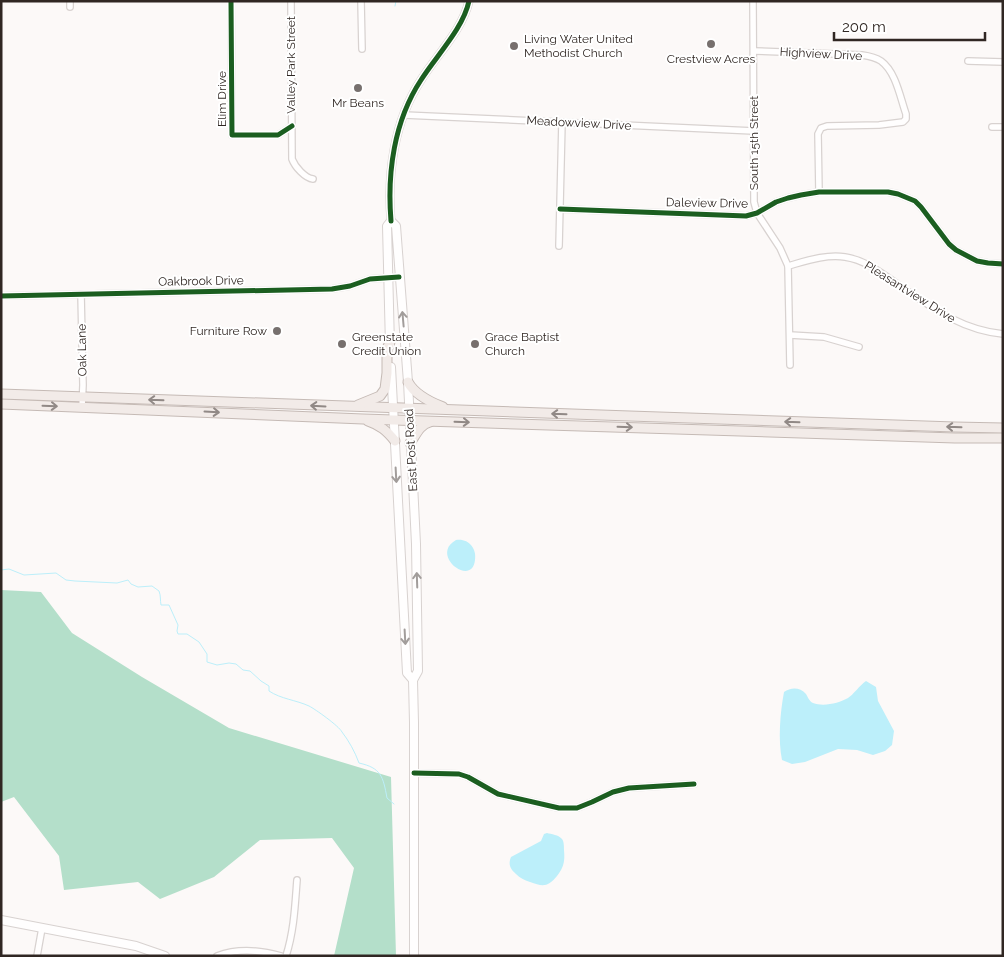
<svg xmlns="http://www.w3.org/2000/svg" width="1004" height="957" font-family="Raleway,sans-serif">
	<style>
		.forest { fill: #b4dfca }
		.water { fill: #bceffa }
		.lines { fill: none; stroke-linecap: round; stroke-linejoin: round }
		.stream { stroke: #bceffa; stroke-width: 1 }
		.minor-casing { stroke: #d8d2d0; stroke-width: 8 }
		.tertiary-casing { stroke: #d8d2d0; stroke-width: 9 }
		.secondary-casing { stroke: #d8d2d0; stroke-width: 10 }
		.trunk-casing { stroke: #c5bab5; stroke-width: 11 }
		.minor { stroke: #fffefe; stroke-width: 5.5 }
		.tertiary { stroke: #fffefe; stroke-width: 7 }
		.secondary { stroke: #fffefe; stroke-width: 8 }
		.trunk { stroke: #f2ebe8; stroke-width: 9 }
		.cycleway-casing { stroke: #fff; stroke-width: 8 }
		.cycleway { stroke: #1b5e20; stroke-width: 5 }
		.oneway { stroke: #a29d9b }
		.oneway2 { stroke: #918986 }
		.poi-dot { fill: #77706e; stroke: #fff; stroke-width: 2 }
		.labels { text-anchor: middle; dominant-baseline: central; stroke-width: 4; stroke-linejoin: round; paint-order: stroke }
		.poi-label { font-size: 12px; fill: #302723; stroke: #fff; text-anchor: start }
		.street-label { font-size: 12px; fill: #302723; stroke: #fff }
	</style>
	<rect width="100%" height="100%" fill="#fcf9f8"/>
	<!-- forest -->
	<path class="forest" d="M1,590L41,592L72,633L142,677L229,728L391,777L396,956H334L354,868L332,838L260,840L214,877L160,899L138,882L64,890L59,856L14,797L1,802Z"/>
	<!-- water -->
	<g class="water">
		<path d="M456,540C468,538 477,548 475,560C472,588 429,555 456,540Z"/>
		<path d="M866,681L876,687L878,701L894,731L892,745L885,751L873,755L857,750L838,749L805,762L792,764L782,760C778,740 780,713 784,692C791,687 800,687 806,694C808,697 809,701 813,703C824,707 839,703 848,698C853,695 860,685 866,681Z"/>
		<path d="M547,833C551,834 559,835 562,839C564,841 564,847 564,850C565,861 564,867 557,876C548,887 543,887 530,882C524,880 520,878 516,874C510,869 508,864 511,857L541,841L544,834Z"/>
	</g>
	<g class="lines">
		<!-- stream -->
		<g class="stream">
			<path d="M395,6L396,1"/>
			<path d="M1,570L9,569L24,575L56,573L66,580L75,581L117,583L128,580L131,584L138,587L152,586L159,591C161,596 160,600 161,605H169L178,625L177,631L178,634H187L199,642L207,654V662L217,665L229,663L236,664L243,670L250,671L261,681L269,686V691C281,699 296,700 309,706C315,709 339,726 342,732C349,741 355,752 359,763C381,768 383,776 387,798L394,804"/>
		</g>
		<!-- minor casing -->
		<g class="minor-casing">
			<g id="minor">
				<path d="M70,1V7"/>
				<path d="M231,1L232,135H278L292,126"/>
				<path d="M291,1L292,159C295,167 305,178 313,179"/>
				<path d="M361,1L362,49"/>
				<path d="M753,1L754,202L757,213L780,248L788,266L790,365"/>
				<path d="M754,51L862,55C869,56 875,57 881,61C896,72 900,97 906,114V119L903,122L879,125L827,126L821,128L818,134L819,192"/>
				<path d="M968,61L1003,62"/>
				<path d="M404,115L754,131"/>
				<path d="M992,127H1003"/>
				<path d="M560,209L746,216L757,213L776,202L788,198L801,195L819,192H888L898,194L915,201L921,207L949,244L956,250L977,261L988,263L1003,264"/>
				<path d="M559,246L562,122"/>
				<path d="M788,266C806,261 826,254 845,257C865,260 880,272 896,283C930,306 960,330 1003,334"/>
				<path d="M81,294L83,385L82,407"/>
				<path d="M1,296L332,289L350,286L370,279L399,277"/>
				<path d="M790,335L824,337L859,347"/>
				<path d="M414,773L459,774L468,777L498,794L559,808H577L592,802L613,792L629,788L694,784"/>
				<path d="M37,956L42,928"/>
				<path d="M217,956C238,948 260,950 281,956"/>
				<path d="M286,956C294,931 295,906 297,880"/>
			</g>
		</g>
		<!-- tertiary casing -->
		<g class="tertiary-casing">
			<path id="tertiary" d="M391,221C387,173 394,121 421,80C436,56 463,29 469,1"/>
		</g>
		<!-- secondary casing -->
		<g class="secondary-casing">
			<g id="secondary">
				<path d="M390,346L387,226L391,221L396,226L408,382L416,544L418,671L413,680L414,723V956"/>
				<path d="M391,367L407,673L413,680"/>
				<path d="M1,920L136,946L165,956"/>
			</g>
		</g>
		<!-- trunk casing -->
		<g class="trunk-casing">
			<g id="trunk">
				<path d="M408,382C415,395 430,402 443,407"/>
				<path d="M1,394C319,406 637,416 955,427L1003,428"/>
				<path d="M1,404L363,419L955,438H1003"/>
				<path d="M358,405L380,396L385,389L387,373V349L390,342"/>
				<path d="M368,421C380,425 387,431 395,441"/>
				<path d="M410,443C416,435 419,425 430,422"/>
			</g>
		</g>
		<!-- minor -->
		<use href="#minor" class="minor"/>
		<!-- tertiary -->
		<use href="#tertiary" class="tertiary"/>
		<!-- secondary -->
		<use href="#secondary" class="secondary"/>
		<!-- trunk -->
		<use href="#trunk" class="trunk"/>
		<!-- cycleway casing -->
		<g class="cycleway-casing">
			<g id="cycleway">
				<path d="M231,1L232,135H278L292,126"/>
				<path d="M560,209L746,216L757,213L776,202L788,198L801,195L819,192H888L898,194L915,201L921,207L949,244L956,250L977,261L988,263L1003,264"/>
				<path d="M391,221C387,173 394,121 421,80C436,56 463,29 469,1"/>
				<path d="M1,296L332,289L350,286L370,279L399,277"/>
				<path d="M414,773L459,774L468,777L498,794L559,808H577L592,802L613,792L629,788L694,784"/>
			</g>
		</g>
		<!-- cycleway -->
		<use href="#cycleway" class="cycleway"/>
	</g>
	<!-- one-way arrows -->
	<defs><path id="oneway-shaft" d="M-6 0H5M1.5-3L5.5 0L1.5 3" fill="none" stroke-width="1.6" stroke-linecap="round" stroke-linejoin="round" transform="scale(1.25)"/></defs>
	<g class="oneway">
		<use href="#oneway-shaft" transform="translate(403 319) rotate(-95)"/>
		<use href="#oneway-shaft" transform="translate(396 475) rotate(87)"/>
		<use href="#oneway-shaft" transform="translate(417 580) rotate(-92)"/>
		<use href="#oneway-shaft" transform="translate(405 637) rotate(87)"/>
	</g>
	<g class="oneway2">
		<use href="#oneway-shaft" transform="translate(156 400) rotate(-178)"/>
		<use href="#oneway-shaft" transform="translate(50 406) rotate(2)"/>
		<use href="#oneway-shaft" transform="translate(318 406) rotate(-177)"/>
		<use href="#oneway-shaft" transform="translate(212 412) rotate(3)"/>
		<use href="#oneway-shaft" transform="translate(559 414) rotate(-178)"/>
		<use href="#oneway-shaft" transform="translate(462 422) rotate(2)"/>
		<use href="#oneway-shaft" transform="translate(792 422) rotate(-178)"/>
		<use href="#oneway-shaft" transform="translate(625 427) rotate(2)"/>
		<use href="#oneway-shaft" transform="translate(954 427) rotate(-178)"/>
	</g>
	<!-- markers -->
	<g class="poi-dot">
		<circle cx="711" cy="44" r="5"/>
		<circle cx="514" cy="46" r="5"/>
		<circle cx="358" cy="88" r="5"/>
		<circle cx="277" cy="331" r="5"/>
		<circle cx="342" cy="344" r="5"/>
		<circle cx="475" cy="344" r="5"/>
	</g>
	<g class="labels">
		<!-- poi labels -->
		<g class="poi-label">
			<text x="524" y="39">Living Water United<tspan x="524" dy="14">Methodist Church</tspan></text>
			<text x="711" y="59" text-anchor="middle">Crestview Acres</text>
			<text x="358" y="103" text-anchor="middle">Mr Beans</text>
			<text x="267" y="331" text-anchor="end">Furniture Row</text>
			<text x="352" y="337">Greenstate<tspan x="352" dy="14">Credit Union</tspan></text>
			<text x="485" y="337">Grace Baptist<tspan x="485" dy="14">Church</tspan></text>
		</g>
		<!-- street labels -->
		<g class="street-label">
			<text transform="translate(821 54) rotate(3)">Highview Drive</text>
			<text transform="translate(291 65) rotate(-90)">Valley Park Street</text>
			<text transform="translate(222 99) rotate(-90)">Elim Drive</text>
			<text transform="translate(579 123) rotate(3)">Meadowview Drive</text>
			<text transform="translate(754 143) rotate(-90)">South 15th Street</text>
			<text transform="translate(707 203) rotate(1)">Daleview Drive</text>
			<text transform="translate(201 281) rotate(-1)">Oakbrook Drive</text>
			<text transform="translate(910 292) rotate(32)">Pleasantview Drive</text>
			<text transform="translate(82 350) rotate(-91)">Oak Lane</text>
			<text transform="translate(411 450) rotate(-93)">East Post Road</text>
		</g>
	</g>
	<!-- border -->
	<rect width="1004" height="957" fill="none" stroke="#302723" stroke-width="5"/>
	<!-- scale -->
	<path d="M834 32v8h151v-8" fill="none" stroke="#302723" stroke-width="2.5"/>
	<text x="842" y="32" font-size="15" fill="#302723" stroke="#ffffff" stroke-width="4" paint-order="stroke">200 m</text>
</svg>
